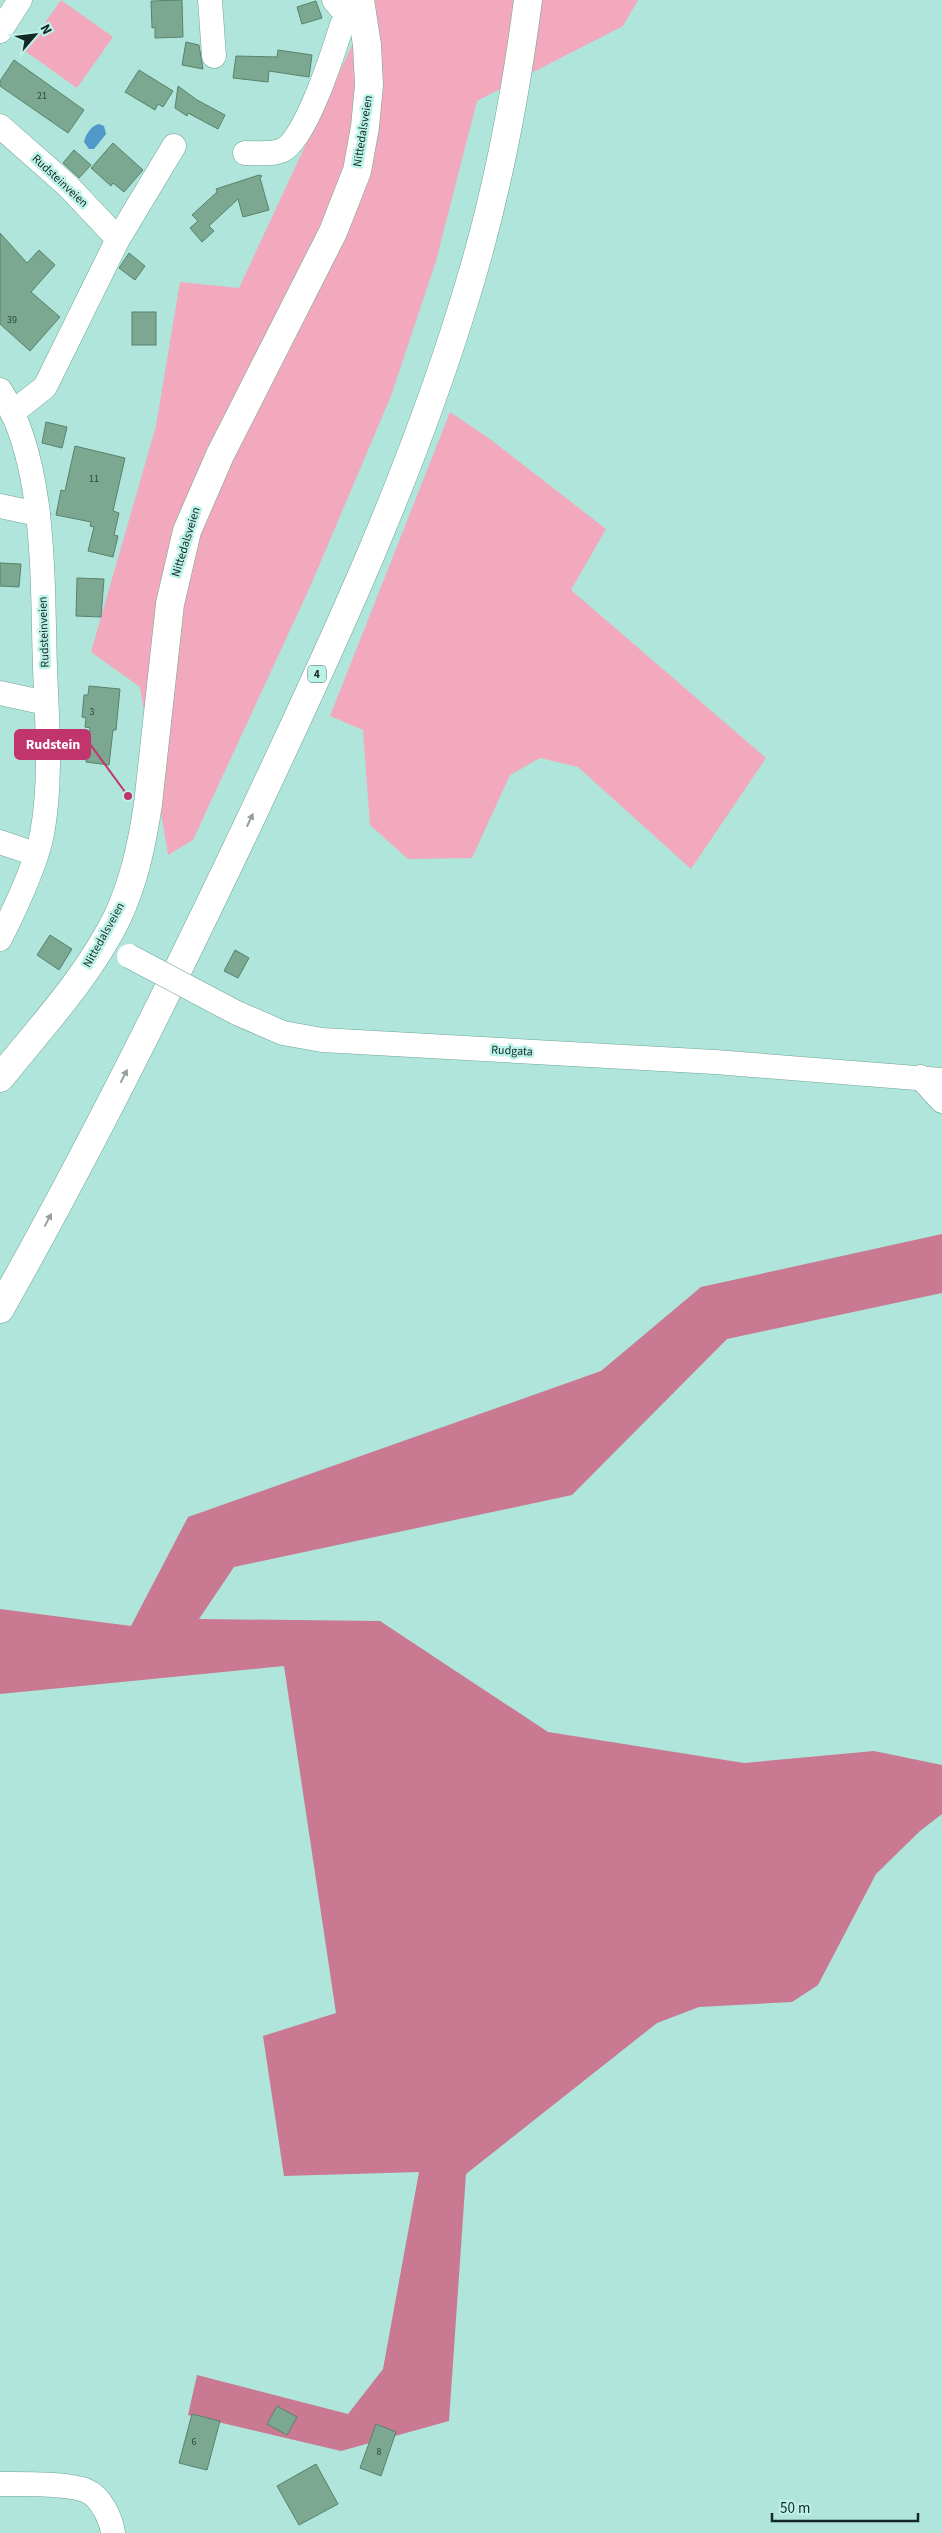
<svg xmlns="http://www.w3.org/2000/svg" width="942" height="2533" font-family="'Source Sans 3',sans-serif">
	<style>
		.green { fill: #f3a9bd }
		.forest { fill: #c97991 }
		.water { fill: #5098ca }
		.building { fill: #7ca790; stroke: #58826c }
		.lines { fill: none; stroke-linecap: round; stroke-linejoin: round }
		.minor-casing { stroke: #6fa399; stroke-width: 25 }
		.major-casing { stroke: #6fa399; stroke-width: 29 }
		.highway-casing { stroke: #6fa399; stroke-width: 29 }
		.minor { stroke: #fff; stroke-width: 24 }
		.major { stroke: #fff; stroke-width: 28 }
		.highway { stroke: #fff; stroke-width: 28 }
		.minor-bridge-casing { stroke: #6fa399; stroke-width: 25; stroke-linecap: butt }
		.minor-bridge { stroke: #fff; stroke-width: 24 }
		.oneway { fill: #959f9d }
		.labels { text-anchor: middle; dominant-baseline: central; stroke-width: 5; stroke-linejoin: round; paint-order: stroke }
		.number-label { font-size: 10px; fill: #2e4840 }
		.shield { fill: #bcf2e7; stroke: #46655f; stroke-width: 1 }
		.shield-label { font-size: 11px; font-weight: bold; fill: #142925 }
		.street-label { font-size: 12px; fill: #142925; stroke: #bcf2e7 }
		.leader { fill: none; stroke: #c0356c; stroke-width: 2 }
		.callout-dot { fill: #c0356c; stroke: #bcf2e7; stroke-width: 2 }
		.callout { fill: #c0356c; stroke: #c0356c; stroke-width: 2 }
		.callout-label { font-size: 14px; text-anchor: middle; font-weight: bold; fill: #fff }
	</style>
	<rect width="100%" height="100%" fill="#afe5da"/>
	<!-- green -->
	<g class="green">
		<path d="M61,0L113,37L77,88L25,51Z"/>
		<path d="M373,0H638L623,26L477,101L436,261L391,396L310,587L193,840L168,855L140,687L91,652L156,426L180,282L239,288Z"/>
		<path d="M450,412L490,439L606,529L571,590L766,758L691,869L578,767L540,758L510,775L472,858L408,859L370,825L363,730L330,716Z"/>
	</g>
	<!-- forest -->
	<path class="forest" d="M942,1234V1293L727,1339L572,1495L234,1567L199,1619L380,1621L548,1732L744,1763L874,1751L942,1765V1814L920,1831L876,1874L818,1985L792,2002L699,2007L657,2023L466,2174L449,2421L341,2451L188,2415L197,2375L348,2414L383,2369L419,2172L284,2176L263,2036L336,2013L284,1666L0,1694V1609L131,1626L188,1517L601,1371L701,1287Z"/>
	<!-- water -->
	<path class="water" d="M99,124L104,126L106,134L94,149H89L84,142C85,135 92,125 99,124Z"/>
	<!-- building -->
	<g class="building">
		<path d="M182,0L183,37L155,38V27L152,28L151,1Z"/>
		<path d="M316,1L322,18L302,24L297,7Z"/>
		<path d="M186,42L199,45L203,69L182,65Z"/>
		<path d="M278,50L312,55L309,77L269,71L268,82L233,78L236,56L277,57Z"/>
		<path d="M14,60L84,110L68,133L0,86V81Z"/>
		<path d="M139,70L173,91L163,107L158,104L155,110L125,92Z"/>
		<path d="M178,86L197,100L225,115L218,129L188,113L187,116L175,108Z"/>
		<path d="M113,143L143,170L124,192L113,183L111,186L91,168Z"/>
		<path d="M74,150L91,165L79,178L63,163Z"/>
		<path d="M259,175L262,176L260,178L269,210L243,217L238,199L209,226L214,231L202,242L190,228L198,221L192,215L217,192L216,189Z"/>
		<path d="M0,233L27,263L39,250L55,265L31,292L60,317L30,351L0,324Z"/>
		<path d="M129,253L145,266L135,280L119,268Z"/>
		<rect x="132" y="312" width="24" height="33"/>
		<path d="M46,422L67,427L62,448L42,443Z"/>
		<path d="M75,446L125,458L113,511L119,513L114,535L118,536L113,557L88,551L94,527L90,526L91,522L56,515L61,490L65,491Z"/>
		<path d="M0,563L21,564L19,587L0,586Z"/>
		<path d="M77,578L104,579L101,617L76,616Z"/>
		<path d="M89,686L120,689L116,730H113L109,765L86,762L90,728L85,727L86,718L82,717L84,695H88Z"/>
		<path d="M50,935L72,949L59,970L37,955Z"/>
		<path d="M235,950L249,958L238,978L224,971Z"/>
		<path d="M277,2406L297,2417L287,2435L267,2424Z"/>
		<path d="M192,2414L220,2421L207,2470L179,2463Z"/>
		<path d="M376,2424L396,2432L381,2476L360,2468Z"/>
		<path d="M316,2464L338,2504L299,2525L277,2486Z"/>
	</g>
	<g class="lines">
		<!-- minor casing -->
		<g class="minor-casing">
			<g id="minor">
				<path d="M210,0L214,56"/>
				<path d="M334,0L349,18"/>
				<path d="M0,31L20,0"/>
				<path d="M0,126L68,186L118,239"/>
				<path d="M245,153C257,153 272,155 283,150C306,139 334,50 342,25L349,18L363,15"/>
				<path d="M0,390C47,461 42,584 45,667C47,723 52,779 42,834C36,865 14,911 0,939"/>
				<path d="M12,413L45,387L118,239L174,146"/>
				<path d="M0,506L38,514"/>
				<path d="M0,693L46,703"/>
				<path d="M0,842L35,854"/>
				<path d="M237,1013L283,1033L322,1040L715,1062L942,1080"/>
				<path d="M920,1077L942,1101"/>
				<path d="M0,2484C20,2484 70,2483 87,2491C101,2497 111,2519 113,2533"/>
			</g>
		</g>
		<!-- major casing -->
		<g class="major-casing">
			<path id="major" d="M0,1078C41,1027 88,977 117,918C134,882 142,844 148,804L170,604L187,531L220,455L333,232L357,171L365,127L369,85L367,45L360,0"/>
		</g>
		<!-- highway casing -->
		<g class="highway-casing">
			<path id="highway" d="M0,1309C90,1150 172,985 250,820C334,642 418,462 473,272C499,183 516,92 528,0"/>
		</g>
		<!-- minor -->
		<use href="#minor" class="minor"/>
		<!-- major -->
		<use href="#major" class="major"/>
		<!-- highway -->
		<use href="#highway" class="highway"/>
		<!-- minor-bridge casing -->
		<g class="minor-bridge-casing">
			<path id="minor-bridge" d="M129,956L237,1013"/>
		</g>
		<!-- minor-bridge -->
		<use href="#minor-bridge" class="minor-bridge"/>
	</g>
	<!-- one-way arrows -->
	<defs><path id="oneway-solid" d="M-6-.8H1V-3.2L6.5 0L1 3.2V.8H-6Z" transform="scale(1.25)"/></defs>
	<g class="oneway">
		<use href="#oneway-solid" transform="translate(250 820) rotate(-65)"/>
		<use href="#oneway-solid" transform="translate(124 1076) rotate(-63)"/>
		<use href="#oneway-solid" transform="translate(48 1220) rotate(-62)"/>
	</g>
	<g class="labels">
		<!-- number labels -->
		<g class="number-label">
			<text x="42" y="96">21</text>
			<text x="12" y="320">39</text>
			<text x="94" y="479">11</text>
			<text x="92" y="712">3</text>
			<text x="194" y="2442">6</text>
			<text x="379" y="2452">8</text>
		</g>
		<!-- shield labels -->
		<rect class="shield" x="308" y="665.5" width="18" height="17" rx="4"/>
		<g class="shield-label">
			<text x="317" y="674">4</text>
		</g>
		<!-- street labels -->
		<g class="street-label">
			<text transform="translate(363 131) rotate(-81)">Nittedalsveien</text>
			<text transform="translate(60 181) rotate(43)">Rudsteinveien</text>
			<text transform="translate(186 542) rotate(-73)">Nittedalsveien</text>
			<text transform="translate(44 632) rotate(-92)">Rudsteinveien</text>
			<text transform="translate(104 935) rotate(-61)">Nittedalsveien</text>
			<text transform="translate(512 1051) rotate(3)">Rudgata</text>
		</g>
	</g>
	<!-- callouts -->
	<path class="leader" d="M128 796L90 744"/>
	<circle class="callout-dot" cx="128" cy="796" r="5"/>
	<rect class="callout" x="15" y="730" width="75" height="29" rx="5"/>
	<g class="callout-label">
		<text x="53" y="749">Rudstein</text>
	</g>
	<!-- north arrow -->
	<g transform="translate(35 35) rotate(62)" stroke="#bcf2e7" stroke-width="4" paint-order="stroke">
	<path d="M0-4L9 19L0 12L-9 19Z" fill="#142925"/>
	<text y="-8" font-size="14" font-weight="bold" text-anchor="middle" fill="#142925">N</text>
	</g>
	<!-- scale -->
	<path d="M772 2513v8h146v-8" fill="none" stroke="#142925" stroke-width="2.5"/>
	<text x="780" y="2513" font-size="15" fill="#142925" stroke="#bcf2e7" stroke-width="4" paint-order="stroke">50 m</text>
</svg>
